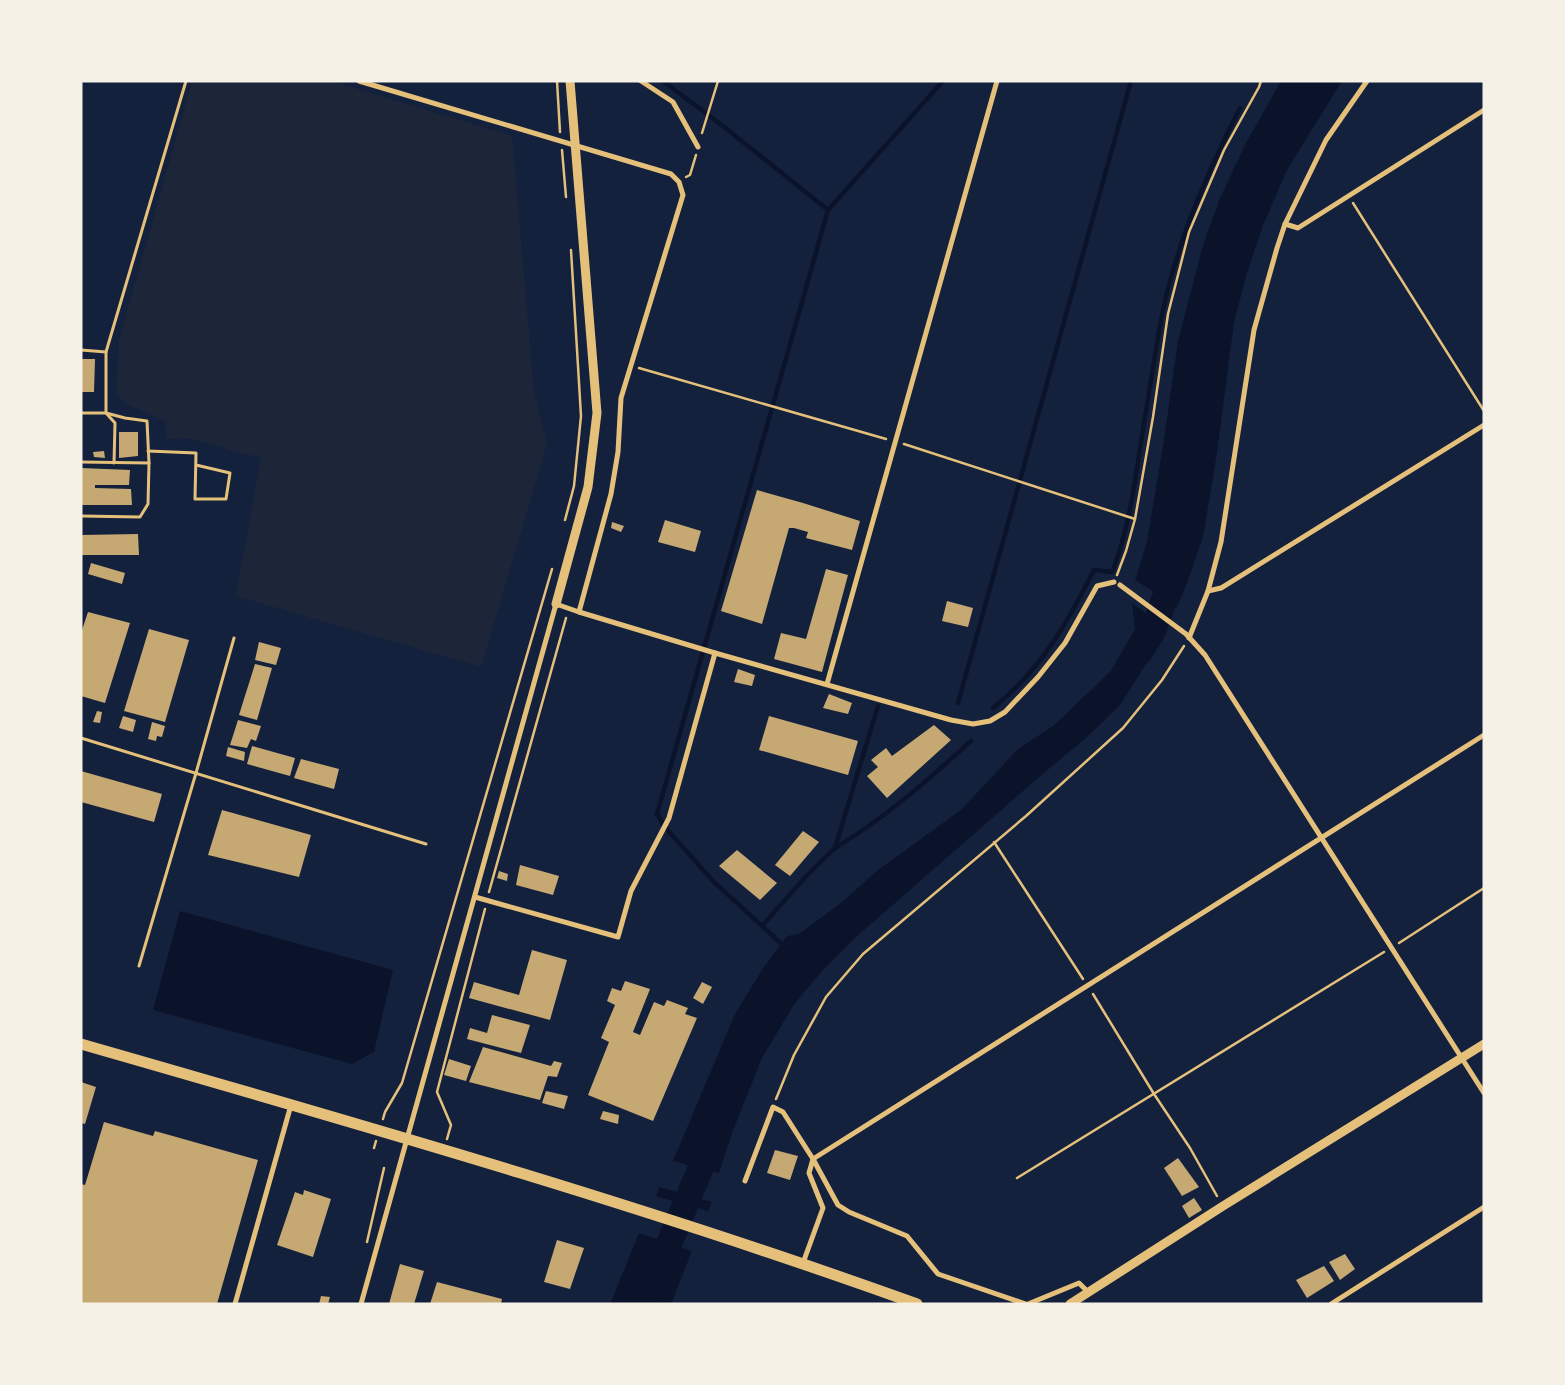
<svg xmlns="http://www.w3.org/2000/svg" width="1565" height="1385" font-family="'Roboto Condensed',sans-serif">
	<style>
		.green { fill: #1d2539 }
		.water { fill: #0b132b }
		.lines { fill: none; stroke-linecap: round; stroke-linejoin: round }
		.stream { stroke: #0b132b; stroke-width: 4.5 }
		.river { stroke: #0b132b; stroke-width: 26 }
		.building { fill: #c6a872 }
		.path { stroke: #e5c07b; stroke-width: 2.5 }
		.service { stroke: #e5c07b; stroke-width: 3 }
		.minor { stroke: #e5c07b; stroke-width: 5 }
		.tertiary { stroke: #e5c07b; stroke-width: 9 }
		.trunk { stroke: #e5c07b; stroke-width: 11 }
	</style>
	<rect width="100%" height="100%" fill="#14213d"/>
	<!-- green -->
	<path class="green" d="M192,81H331L512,136L534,393L547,444L481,667L236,596L261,458L187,438L166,439V421L126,404L116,395L119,341Z"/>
	<!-- water -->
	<g class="water">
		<path d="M1281,81H1342L1287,170L1262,228L1247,273L1234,322L1217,453L1203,537L1186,586L1176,609L1157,594L1135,580L1147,542L1164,440L1178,341L1203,245L1220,198L1245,145Z"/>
		<path d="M1132,603L1166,629L1143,669L1120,705L1086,738L1039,777L855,938L823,970L795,1003L762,1058L734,1128L719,1173L673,1161L735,1014L763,968L787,936L799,934L842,902L878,870L961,810L1017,750L1053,726L1110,672L1135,629Z"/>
		<path d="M180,911L393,970L374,1052L352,1064L153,1010Z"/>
		<path d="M659,1187H660L712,1202L708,1211L656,1196Z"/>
		<path d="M639,1233L692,1251L671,1304H610Z"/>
	</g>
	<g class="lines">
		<!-- stream -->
		<g class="stream">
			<path d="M663,81L723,126L828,210"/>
			<path d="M958,703L1131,81"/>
			<path d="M993,708C1042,668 1066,625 1094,570L1112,572L1113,570C1128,530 1134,490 1140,448C1147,407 1153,366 1160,325C1174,249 1205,177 1240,108"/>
			<path d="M835,848C885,818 928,780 971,741"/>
			<path d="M762,926L808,874L835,848L878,706"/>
			<path d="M785,947L713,881L664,826L657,814L828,210L943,81"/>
		</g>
		<!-- river -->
		<g class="river">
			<path d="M1140,652L1153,631L1176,566"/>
			<path d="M644,1304L714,1136"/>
		</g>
	</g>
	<!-- building -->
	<g class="building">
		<path d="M81,359H95L94,392H81Z"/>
		<path d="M119,432H138V456L119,458Z"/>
		<path d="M104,451L105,458L94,457L93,452Z"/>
		<path d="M81,468L130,470L129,485H95V488L131,489L132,505H81Z"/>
		<path d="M757,490L803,503L860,521L852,550L806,538L808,532L794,528H789L762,624L721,611Z"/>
		<path d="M665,520L701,531L695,552L658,542Z"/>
		<path d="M612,522L624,526L621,532L611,528Z"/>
		<path d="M138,534L139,555H81V535Z"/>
		<path d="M91,563L125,573L122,584L88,574Z"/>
		<path d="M826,569L848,575L822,672L774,659L781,633L806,639Z"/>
		<path d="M947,601L973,608L968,627L942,621Z"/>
		<path d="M88,612L130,623L105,703L81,696V633Z"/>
		<path d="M149,629L189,640L165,722L124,711Z"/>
		<path d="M259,642L281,648L276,665L255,660Z"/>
		<path d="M255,664L272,668L257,720L239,715Z"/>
		<path d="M738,669L755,675L752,686L734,682Z"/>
		<path d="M829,694L852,703L848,714L823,708Z"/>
		<path d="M97,711L102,712L100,723L93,722Z"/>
		<path d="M123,716L136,720L133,732L119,728Z"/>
		<path d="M769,716L858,741L848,775L759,750Z"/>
		<path d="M238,720L261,726L256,741L251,739L247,748L230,745Z"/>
		<path d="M152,722L165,726L162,737L157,736L156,741L148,739Z"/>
		<path d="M934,725L951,740L887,798L867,776L878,767L871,760L886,748L892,756Z"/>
		<path d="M252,746L295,758L290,776L247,764Z"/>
		<path d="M228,747L245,752L244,761L226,756Z"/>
		<path d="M301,759L339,769L334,789L294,778Z"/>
		<path d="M81,771L162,794L154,822L81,802Z"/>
		<path d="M222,810L311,835L299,877L208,855Z"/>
		<path d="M803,831L819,842L790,876L775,865Z"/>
		<path d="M737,850L777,883L760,900L719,866Z"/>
		<path d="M520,865L559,876L553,895L516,885Z"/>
		<path d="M499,871L508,874L507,881L497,878Z"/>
		<path d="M532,950L567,960L550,1020L469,998L474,982L519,995Z"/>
		<path d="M625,981L650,989L633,1032L640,1035L654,1002L664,1006L667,1000L688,1008L685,1014L697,1018L653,1121L588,1095L609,1042L601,1038L615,1005L607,1001L612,988L621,991Z"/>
		<path d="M702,982L712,987L703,1004L693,998Z"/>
		<path d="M492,1015L530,1025L521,1053L467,1039L470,1028L487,1033Z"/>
		<path d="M483,1047L551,1066L554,1061L562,1063L557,1077L548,1076L540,1100L469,1082Z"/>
		<path d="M449,1059L471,1066L466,1081L444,1075Z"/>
		<path d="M81,1082L96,1087L85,1124L81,1123Z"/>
		<path d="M546,1091L568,1096L564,1109L542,1103Z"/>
		<path d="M603,1111L619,1115L618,1124L600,1119Z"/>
		<path d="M104,1122L153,1136L155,1131L258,1160L217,1304H81V1184L85,1185Z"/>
		<path d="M775,1150L798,1156L790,1180L767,1173Z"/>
		<path d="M1178,1158L1199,1187L1182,1196L1164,1168Z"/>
		<path d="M304,1190L331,1199L313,1257L277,1245L295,1192L303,1195Z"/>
		<path d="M1194,1198L1202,1210L1189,1218L1182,1206Z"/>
		<path d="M557,1240L584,1248L570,1289L544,1282Z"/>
		<path d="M1345,1254L1355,1269L1340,1280L1329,1262Z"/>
		<path d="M400,1264L424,1271L414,1304H389Z"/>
		<path d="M1324,1266L1334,1281L1307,1298L1296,1280Z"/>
		<path d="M437,1282L502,1299L501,1304H430Z"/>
		<path d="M321,1296L330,1297L328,1304H319Z"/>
	</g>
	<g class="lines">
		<!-- path -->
		<g class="path">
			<path d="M557,81L560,132"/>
			<path d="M702,133L718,81"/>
			<path d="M562,150L566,197"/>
			<path d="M686,177L690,175L696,155"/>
			<path d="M1353,203L1484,411"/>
			<path d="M639,368L886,439"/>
			<path d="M904,444L1135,519"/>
			<path d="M565,520L574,486L581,416L571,250"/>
			<path d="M1117,575L1126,551L1135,519L1153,417L1168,314L1189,232L1224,150L1259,87L1261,81"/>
			<path d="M994,842L1083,979"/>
			<path d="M489,892L566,618"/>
			<path d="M1399,943L1484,888"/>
			<path d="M1093,994L1154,1094L1190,1148L1217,1196"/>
			<path d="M776,1099L794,1055L826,997L863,954L1026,816L1123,728L1162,680L1184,646"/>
			<path d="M383,1119L385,1112L402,1083L552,569"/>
			<path d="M447,1139L451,1125L437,1092L485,909"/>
			<path d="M374,1148L376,1141"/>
			<path d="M1017,1178L1384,952"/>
			<path d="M367,1242L384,1168"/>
		</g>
		<!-- service -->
		<g class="service">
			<path d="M81,350L106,352V413L115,423L114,463"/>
			<path d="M106,352L186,81"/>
			<path d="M81,413H106L125,418L147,421L149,463L148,504L140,517L81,516"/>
			<path d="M148,451L196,453L195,499H226L230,473L196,465"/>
			<path d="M81,462L149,463"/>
			<path d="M81,738L426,844"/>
			<path d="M139,966L196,773L234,638"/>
		</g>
		<!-- minor -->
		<g class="minor">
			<path d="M359,81L671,174L679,182L683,195L621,398L618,452L611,494L579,612L556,604L361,1304"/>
			<path d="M641,81L673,102L698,147"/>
			<path d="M1285,224L1298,228L1484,110"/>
			<path d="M1120,585L1186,634L1205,655L1484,1093"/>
			<path d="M1208,591L1221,542L1254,330L1277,248L1285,224L1326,140L1367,81"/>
			<path d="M579,612L715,653L951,720L973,724L990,721L1005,712L1038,677L1065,643L1097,586L1114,582"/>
			<path d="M1189,638L1208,591L1221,588L1484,425"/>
			<path d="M827,684L997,81"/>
			<path d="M475,897L618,937L631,891L669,818L715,653"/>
			<path d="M745,1181L773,1107L783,1112L813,1159L1484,735"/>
			<path d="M803,1263L823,1208L809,1173L813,1159L838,1205L849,1212L907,1236L938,1274L1026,1304"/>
			<path d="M235,1304L291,1105"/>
			<path d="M1028,1304L1079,1283L1088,1292"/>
			<path d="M1331,1304L1484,1207"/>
		</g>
		<!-- tertiary -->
		<g class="tertiary">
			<path d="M556,604L588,487L597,413L570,81"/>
			<path d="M1070,1304L1223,1206L1484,1044"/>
		</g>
		<!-- trunk -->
		<path class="trunk" d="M81,1044C362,1125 643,1205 917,1304"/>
	</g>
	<!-- border -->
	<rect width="1565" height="1385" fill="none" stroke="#f6f1e7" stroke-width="165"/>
</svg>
